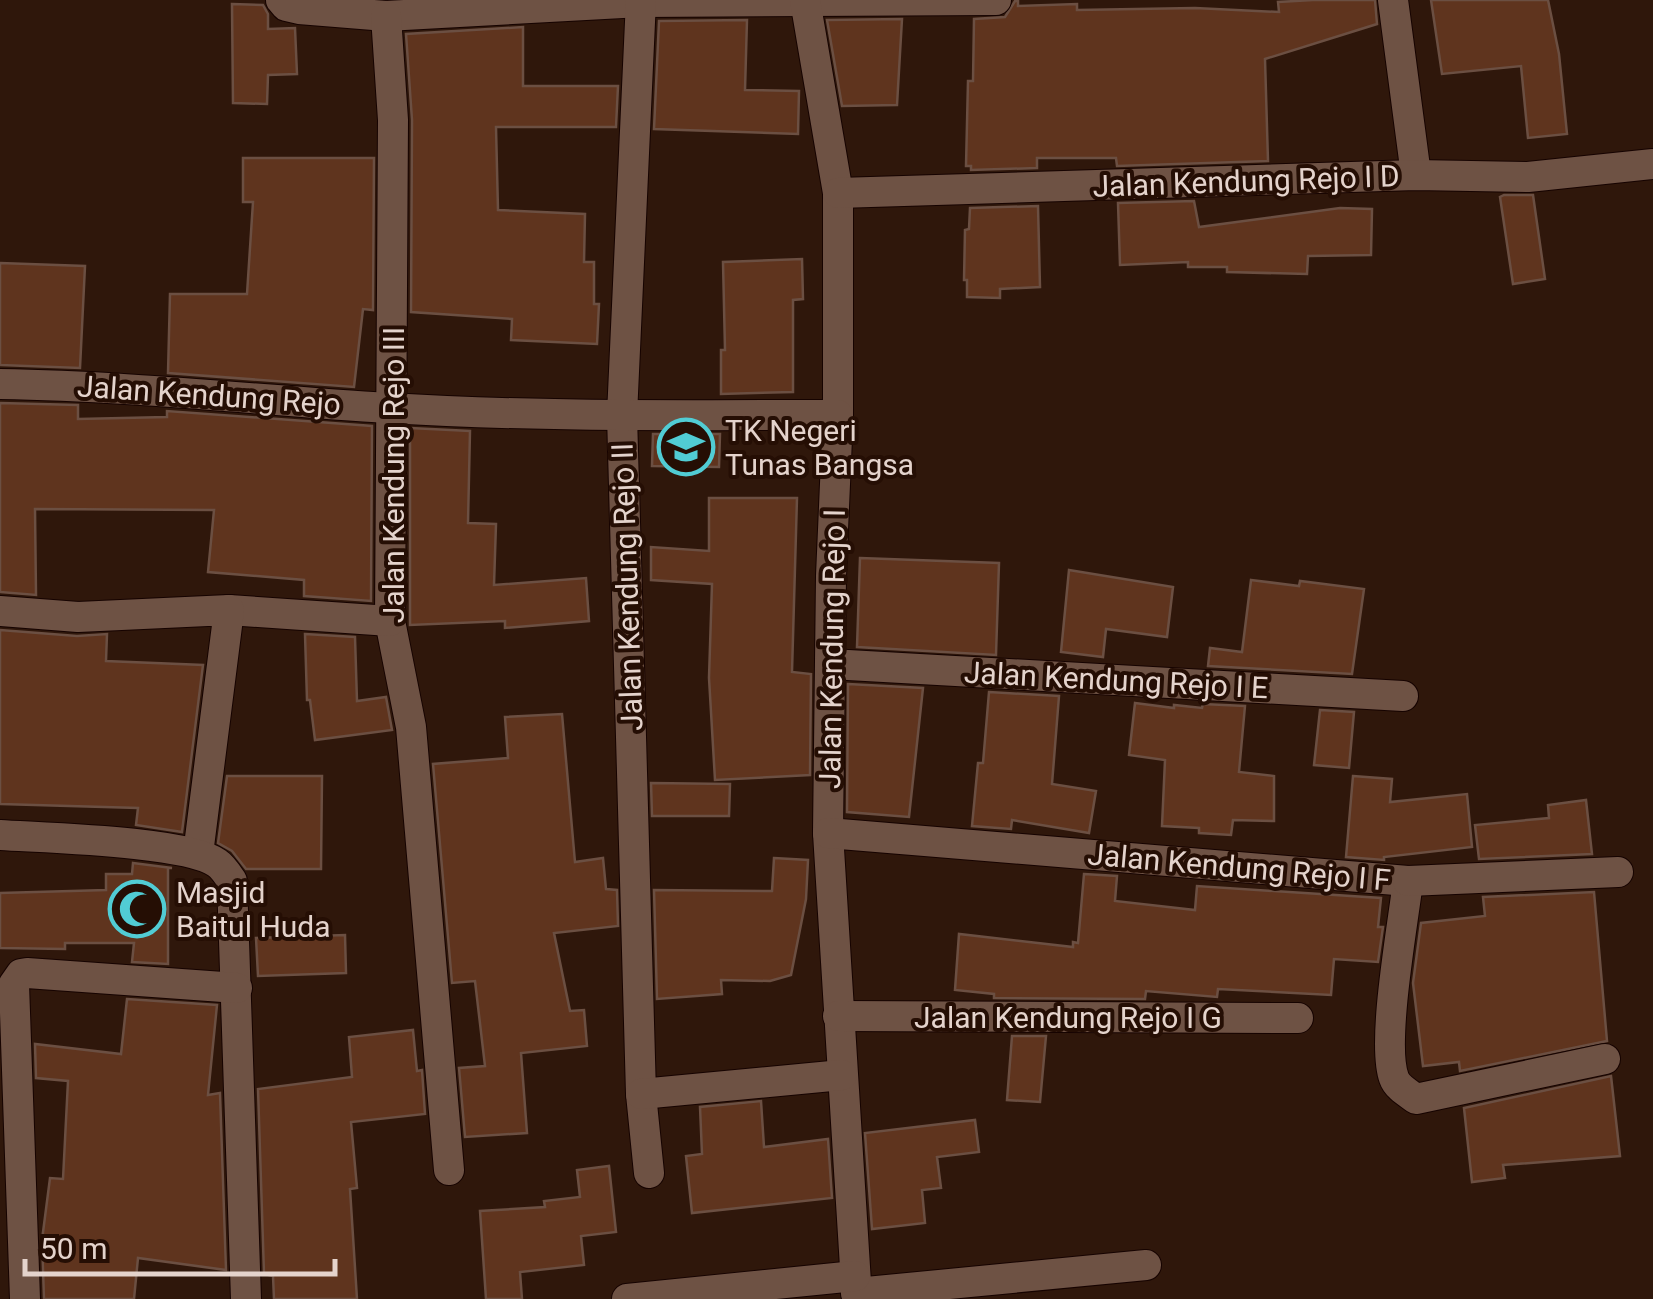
<svg xmlns="http://www.w3.org/2000/svg" width="1653" height="1299" font-family="Roboto,sans-serif">
	<style>
		.building { fill: #5f341e; stroke: #6b4f42; stroke-width: 2.5 }
		.lines { fill: none; stroke-linecap: round; stroke-linejoin: round }
		.minor-casing { stroke: #160300; stroke-width: 32 }
		.minor { stroke: #6e5244; stroke-width: 30 }
		.labels { text-anchor: middle; dominant-baseline: central; stroke-width: 8; stroke-linejoin: round; paint-order: stroke }
		.street-label { font-size: 30px; fill: #e4d3cc; stroke: #250e04 }
		.poi-label { font-size: 30px; fill: #e4d3cc; stroke: #250e04; text-anchor: start }
	</style>
	<rect width="100%" height="100%" fill="#2f170b"/>
	<!-- building -->
	<g class="building">
		<path d="M1313,0H1375L1377,24L1265,59L1268,161L1117,166L1116,158H1037V168L971,170V166H966L968,81H973L974,19L1005,17L1015,1H1018V6L1077,4V10L1195,8L1279,12L1278,2Z"/>
		<path d="M1431,0H1548L1559,54L1567,134L1528,138L1521,66L1442,74Z"/>
		<path d="M232,4L263,5L268,14V29L295,28L297,74L268,75L267,104L233,103Z"/>
		<path d="M902,19L897,105L842,106L827,20Z"/>
		<path d="M747,20L745,90L799,91L798,134L654,129L659,21Z"/>
		<path d="M523,27V86H618L616,127H496L498,210L585,214L584,262H594V304H599L597,344L511,340L512,319L411,312L412,120L406,34Z"/>
		<path d="M243,158H374L373,310L363,309L354,387L168,373L170,294H247L253,202H243Z"/>
		<path d="M1504,195H1533L1545,279L1513,284L1500,197Z"/>
		<path d="M1194,201L1199,227L1340,208L1372,209L1371,255L1308,256L1307,274L1227,272V267H1188V262L1120,265L1118,203Z"/>
		<path d="M1038,206L1040,287L1000,289V298L967,297V280H964L965,230L969,229L970,208Z"/>
		<path d="M802,259L803,299L793,300V392L721,394V350H725L723,262Z"/>
		<path d="M0,263L85,266L80,368L0,365Z"/>
		<path d="M0,403L78,405V419L167,417V411L372,426L371,601L304,596V580L208,572L214,510L35,509L36,595L0,592Z"/>
		<path d="M410,428L470,431L468,523L496,524L494,585L586,578L589,621L505,628V621L410,625Z"/>
		<path d="M653,434H720L719,467L652,466Z"/>
		<path d="M709,498H797L792,672L811,674L810,775L715,780L709,678L712,584L651,580V547L709,551Z"/>
		<path d="M860,558L999,563L996,655L857,647Z"/>
		<path d="M1069,570L1173,587L1167,637L1106,629L1103,657L1061,652Z"/>
		<path d="M1251,580L1299,586L1300,581L1364,589L1352,674L1208,666L1210,648L1242,652Z"/>
		<path d="M0,630L77,636L107,634L106,661L203,665L182,832L136,825L138,808L0,804Z"/>
		<path d="M305,634L355,637L357,701L386,697L392,730L315,740L310,700H307Z"/>
		<path d="M848,684L923,688L909,817L847,812Z"/>
		<path d="M989,692L1059,696L1052,784L1096,791L1089,833L1012,820L1011,829L972,826L978,763H983Z"/>
		<path d="M1135,703L1174,708V705L1202,708L1203,704L1245,706L1239,772L1274,776V821L1233,820L1231,835L1199,833V828L1162,826L1165,760L1129,755Z"/>
		<path d="M1320,710L1354,712L1349,768L1314,765Z"/>
		<path d="M562,714L575,862L603,858L606,889L617,890L618,926L554,933L570,1011L584,1010L587,1046L521,1053L527,1133L465,1137L459,1068L485,1066L475,981L452,983L433,764L508,758L505,717Z"/>
		<path d="M227,776H322L321,869H246L232,851L218,843Z"/>
		<path d="M1353,776L1392,779L1390,802L1467,794L1472,847L1384,857V860L1346,857Z"/>
		<path d="M651,783L730,784L729,816H652Z"/>
		<path d="M1586,800L1592,854L1479,859L1475,825L1549,818L1548,805Z"/>
		<path d="M774,858L808,860L806,899L791,975L770,981L721,980L722,994L657,999L654,890L772,891Z"/>
		<path d="M133,863L172,868H168V964L132,962L134,943H65V949L0,948V893L106,890V874H132Z"/>
		<path d="M1084,874L1117,876L1115,901L1195,910L1197,886L1381,898L1378,927H1383L1378,962L1334,959L1331,995L1218,989L1217,997L1146,991L1145,999L994,998V994L955,990L959,934L1073,947V942L1078,943Z"/>
		<path d="M1594,892L1607,1041L1460,1071L1459,1062L1423,1066L1413,983L1421,923L1485,916L1483,897Z"/>
		<path d="M345,935L346,973L258,976L256,938Z"/>
		<path d="M127,999L217,1005L208,1095L220,1093L226,1270L138,1258L134,1299H44L42,1240L50,1178L63,1179L68,1081L36,1078L35,1044L121,1054Z"/>
		<path d="M413,1030L417,1071L422,1070L425,1114L351,1122L357,1188L350,1189L357,1299H274L273,1276L264,1274L258,1089L352,1077L349,1037Z"/>
		<path d="M1012,1036H1046L1040,1102L1007,1100Z"/>
		<path d="M1611,1076L1620,1156L1503,1165L1505,1178L1472,1182L1464,1108Z"/>
		<path d="M761,1101L764,1147L828,1139L832,1198L692,1213L686,1156L702,1154L700,1107Z"/>
		<path d="M975,1120L979,1152L937,1157L941,1188L922,1190L925,1223L872,1229L865,1133Z"/>
		<path d="M609,1166L616,1232L581,1236L584,1265L520,1272L522,1299H486L480,1211L545,1207L544,1201L580,1197L577,1170Z"/>
	</g>
	<g class="lines">
		<!-- minor casing -->
		<g class="minor-casing">
			<g id="minor">
				<path d="M281,0L286,6L299,9L386,16L641,2L996,0"/>
				<path d="M641,0L622,415L641,1094L649,1173"/>
				<path d="M805,0L838,193V415L831,576L828,833L857,1299"/>
				<path d="M1393,0L1416,175"/>
				<path d="M386,16L393,120L390,621L411,727L449,1170"/>
				<path d="M838,193L1416,175L1528,177L1653,164"/>
				<path d="M0,384C130,386 259,400 388,408C538,417 688,415 838,415"/>
				<path d="M229,610L390,621"/>
				<path d="M0,611L78,617L229,610L198,854"/>
				<path d="M830,664L1403,696"/>
				<path d="M828,833L1408,881C1403,924 1381,1043 1394,1078C1397,1087 1408,1093 1416,1099L1605,1059"/>
				<path d="M0,835C44,838 186,841 217,863C223,867 228,875 232,881L246,1299"/>
				<path d="M1408,881L1618,872"/>
				<path d="M838,1016L1298,1018"/>
				<path d="M641,1094L842,1075"/>
				<path d="M856,1293L1146,1265"/>
				<path d="M25,1299L14,984L21,974L27,973L237,988"/>
				<path d="M627,1299L855,1276"/>
			</g>
		</g>
		<!-- minor -->
		<use href="#minor" class="minor"/>
	</g>
	<!-- icons -->
	<defs>
		<g id="school-ring" transform="scale(2.875)"><circle r="9.5" fill="#250e04" stroke="#51ccd4" stroke-width="1.5"/><path d="M0-5L7-2L0 1L-7-2ZM-4 1L0 2.5L4 1V4Q0 6-4 4Z" fill="#51ccd4"/></g>
		<g id="mosque-ring" transform="scale(2.875)"><circle r="9.5" fill="#250e04" stroke="#51ccd4" stroke-width="1.5"/><path d="M3.5-4.9A6 6 0 1 0 3.5 4.9A5 5 0 1 1 3.5-4.9Z" fill="#51ccd4"/></g>
	</defs>
	<g fill-rule="evenodd">
		<use href="#school-ring" x="686" y="447"/>
		<use href="#mosque-ring" x="137" y="909"/>
	</g>
	<g class="labels">
		<!-- street labels -->
		<g class="street-label">
			<text transform="translate(1246 181) rotate(-2)">Jalan Kendung Rejo I D</text>
			<text transform="translate(209 395) rotate(4)">Jalan Kendung Rejo</text>
			<text transform="translate(393 475) rotate(-90)">Jalan Kendung Rejo III</text>
			<text transform="translate(627 587) rotate(-92)">Jalan Kendung Rejo II</text>
			<text transform="translate(832 649) rotate(-89)">Jalan Kendung Rejo I</text>
			<text transform="translate(1116 680) rotate(3)">Jalan Kendung Rejo I E</text>
			<text transform="translate(1239 867) rotate(5)">Jalan Kendung Rejo I F</text>
			<text x="1068" y="1017">Jalan Kendung Rejo I G</text>
		</g>
		<!-- poi labels -->
		<g class="poi-label">
			<text x="725" y="430">TK Negeri<tspan x="725" dy="34">Tunas Bangsa</tspan></text>
			<text x="176" y="892">Masjid<tspan x="176" dy="34">Baitul Huda</tspan></text>
		</g>
	</g>
	<!-- scale -->
	<path d="M25 1259v15h310v-15" fill="none" stroke="#e4d3cc" stroke-width="5"/>
	<text x="40" y="1259" font-size="30" fill="#e4d3cc" stroke="#250e04" stroke-width="8" paint-order="stroke">50 m</text>
</svg>
